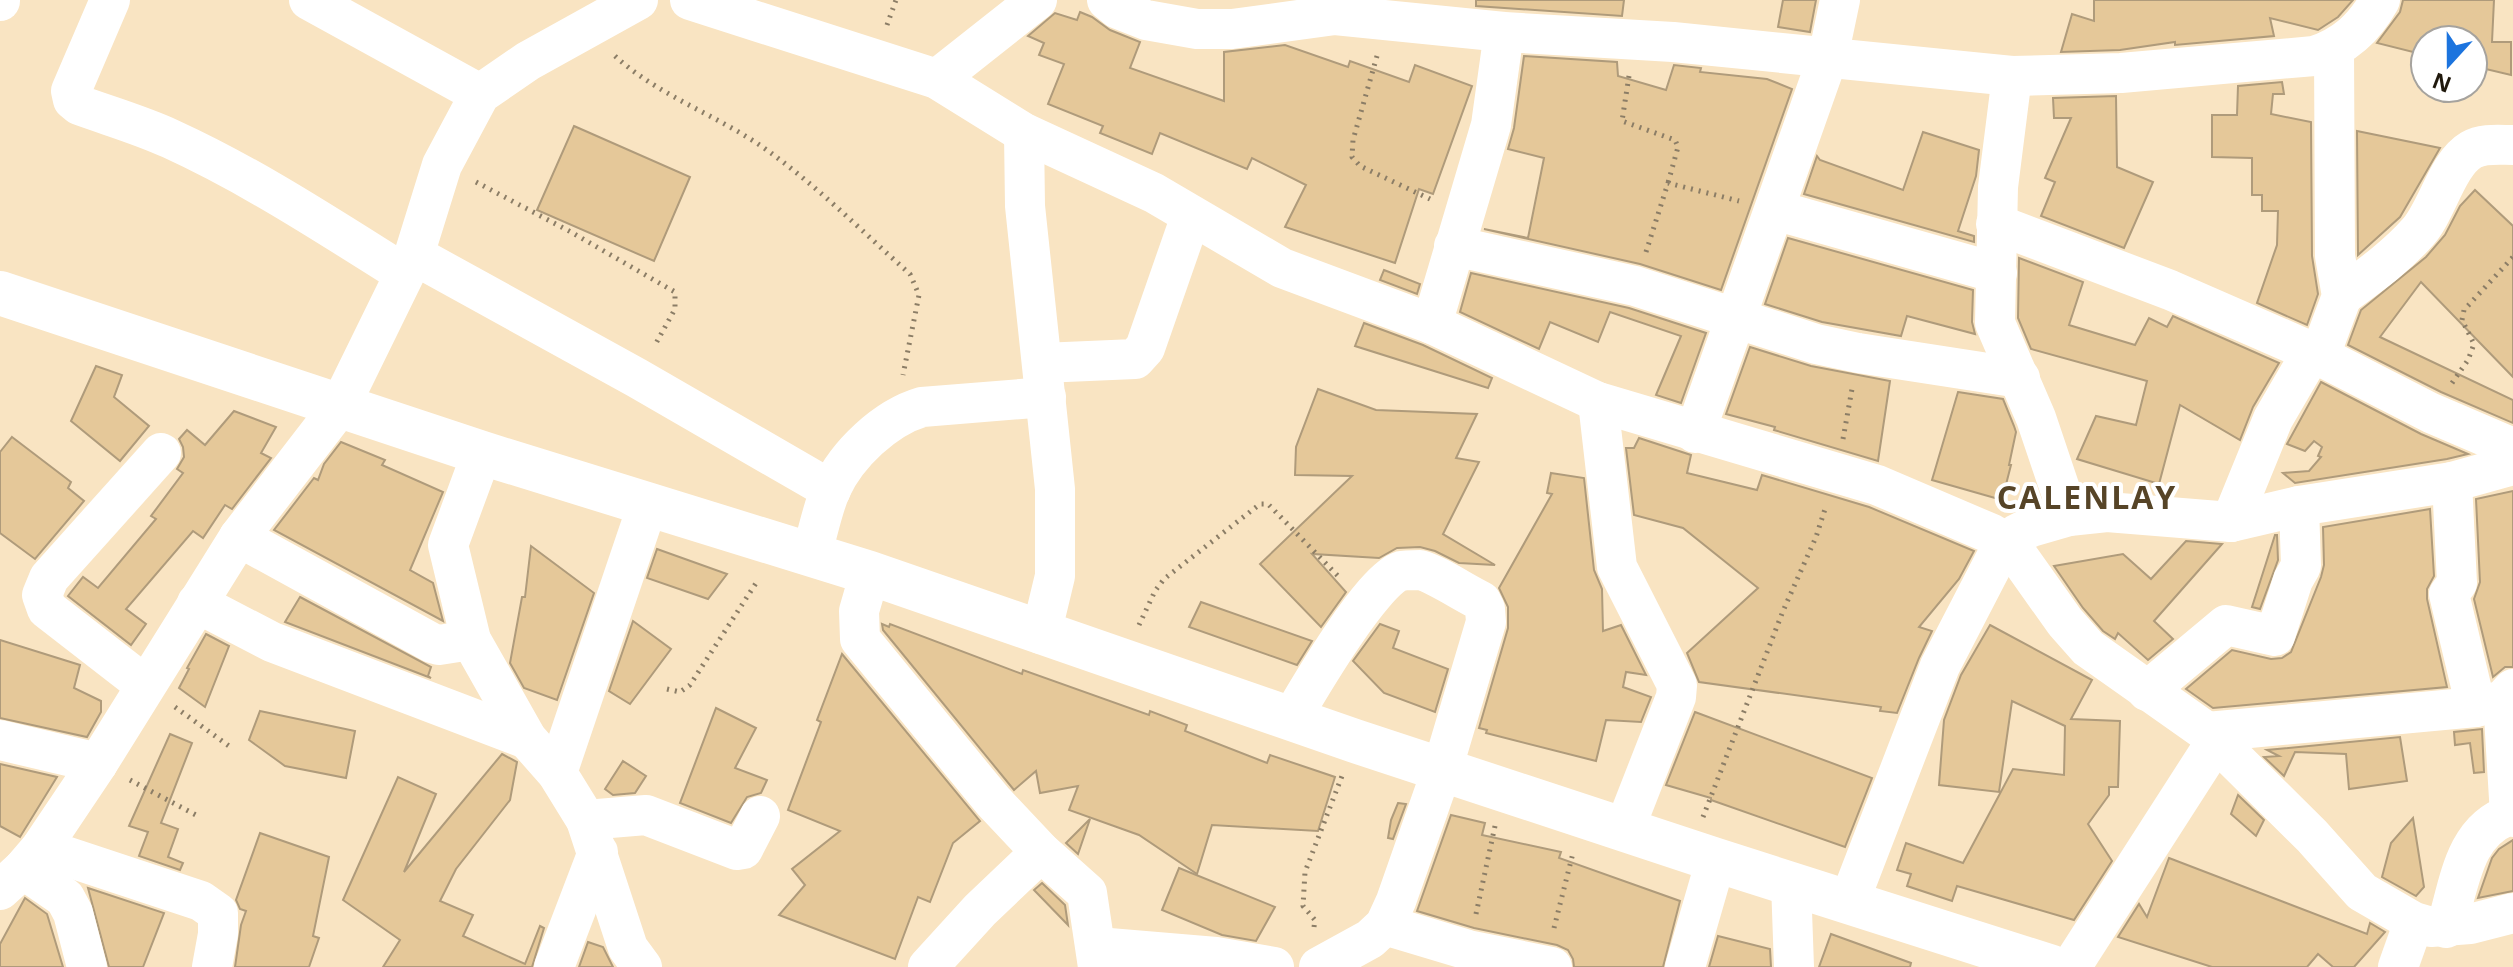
<svg xmlns="http://www.w3.org/2000/svg" width="2513" height="967" font-family="'Open Sans',sans-serif">
	<style>
		.building { fill: #e5c899; stroke: #af9b7b; stroke-width: 2 }
		.lines { fill: none; stroke-linecap: round; stroke-linejoin: round }
		.path { stroke: #8b7d66; stroke-width: 5; stroke-dasharray: 2 6; stroke-linecap: butt }
		.minor { stroke: #fff; stroke-width: 40 }
		.major { stroke: #fff; stroke-width: 44 }
		.labels { text-anchor: middle; dominant-baseline: central; stroke-width: 8; stroke-linejoin: round; paint-order: stroke }
		.district-label { font-size: 32px; font-weight: bold; letter-spacing: 2px; fill: #564427; stroke: #fff }
	</style>
	<rect width="100%" height="100%" fill="#f9e4c2"/>
	<!-- building -->
	<g class="building">
		<path d="M1476,0H1624L1622,16L1476,6Z"/>
		<path d="M1783,0H1816L1810,32L1778,27Z"/>
		<path d="M2094,0H2353L2338,17L2318,30L2270,18L2274,36L2175,45V42L2120,50L2061,52L2072,14L2094,21Z"/>
		<path d="M2403,0H2494L2492,42H2511V75L2473,66V40H2425V55L2377,43L2400,12Z"/>
		<path d="M1080,12L1092,17L1110,30L1140,42L1130,68L1224,101V52L1285,45L1348,67L1350,61L1409,82L1415,65L1472,86L1433,194L1419,189L1395,263L1285,227L1306,185L1252,158L1247,169L1160,133L1152,154L1100,133L1103,126L1048,104L1064,64L1039,55L1044,43L1028,36L1055,13L1077,20Z"/>
		<path d="M1524,56L1617,62L1618,76L1666,90L1674,65L1701,68L1700,72L1767,79L1792,89L1721,290L1640,264L1484,229L1528,238L1544,158L1508,149L1514,128Z"/>
		<path d="M2282,82L2284,94H2273L2271,114L2311,122L2312,256L2318,294L2307,325L2257,303L2277,245L2278,211H2262V195H2252V158L2212,157V115H2237L2238,86Z"/>
		<path d="M2116,96L2117,167L2153,182L2124,248L2041,216L2055,182L2045,178L2071,118H2054L2053,98Z"/>
		<path d="M574,126L690,177L654,261L537,210Z"/>
		<path d="M2357,131L2440,148L2400,217L2358,255Z"/>
		<path d="M1923,132L1979,150L1976,176L1958,231L1974,236V242L1804,194L1817,156L1820,160L1903,190Z"/>
		<path d="M2475,190L2513,226V377L2421,282L2380,337L2513,400V423L2441,392L2348,345L2361,310L2426,257L2445,235L2460,206Z"/>
		<path d="M1788,238L1973,290L1972,322L1975,334L1907,316L1901,336L1822,322L1765,304Z"/>
		<path d="M2019,258L2083,282L2069,325L2135,345L2149,318L2167,327L2173,316L2279,363L2253,407L2240,440L2180,405L2159,484L2077,459L2096,416L2136,425L2147,381L2031,349L2018,318Z"/>
		<path d="M1384,270L1420,284L1417,294L1380,280Z"/>
		<path d="M1471,273L1629,308L1706,333L1681,403L1656,395L1681,336L1610,312L1598,342L1550,322L1539,349L1460,312Z"/>
		<path d="M1364,323L1423,345L1492,378L1488,388L1355,346Z"/>
		<path d="M1750,347L1811,366L1890,381L1878,461L1774,430L1775,427L1726,414Z"/>
		<path d="M96,366L122,375L114,397L149,426L120,461L71,421Z"/>
		<path d="M2321,382L2421,434L2468,454L2447,459L2295,483L2283,473L2309,471L2321,457L2318,456L2322,447L2314,441L2305,451L2287,444Z"/>
		<path d="M1318,389L1376,410L1477,414L1456,458L1479,462L1443,534L1495,565L1459,563L1435,551L1420,547L1397,548L1379,558L1312,554L1346,592L1321,627L1260,564L1352,476L1295,475L1296,447Z"/>
		<path d="M1958,392L2003,399L2014,426L2016,432L2009,465H2011L2002,500L1932,480Z"/>
		<path d="M234,411L276,427L261,453L271,458L232,509L225,505L203,538L193,531L126,609L146,624L131,645L68,596L83,577L98,588L156,519L151,516L183,473L177,469L184,457L183,447L179,439L187,430L205,445Z"/>
		<path d="M12,437L71,482L68,488L84,501L35,559L0,533V452Z"/>
		<path d="M1639,438L1691,455L1687,473L1757,490L1762,475L1869,507L1974,551L1959,579L1919,627L1932,631L1919,658L1897,713L1880,711L1881,707L1699,682L1687,653L1758,588L1683,528L1634,515L1626,448H1634Z"/>
		<path d="M341,442L385,460L382,465L443,492L410,570L433,583L443,621L274,530L314,478L318,480L324,464Z"/>
		<path d="M1551,473L1584,478L1594,570L1602,589L1603,631L1621,625L1646,675L1626,672L1623,687L1651,697L1641,722L1606,720L1596,761L1486,733L1487,730L1479,728L1508,628V607L1499,588L1552,494L1547,493Z"/>
		<path d="M2513,491V667H2505L2493,677L2474,599L2480,582L2476,499Z"/>
		<path d="M2430,509L2434,576L2427,589V599L2447,687L2213,708L2186,689L2232,650L2271,659L2282,658L2291,652L2321,577L2324,565L2323,527Z"/>
		<path d="M2275,535H2277L2278,560L2260,609L2252,607Z"/>
		<path d="M2186,541L2222,544L2154,621L2173,639L2148,660L2118,633L2115,639L2103,631L2083,608L2054,566L2123,554L2151,579Z"/>
		<path d="M531,546L594,593L557,700L524,688L510,663L522,597H525Z"/>
		<path d="M657,549L727,574L708,599L647,578Z"/>
		<path d="M300,597L431,667L428,676L431,678L285,622Z"/>
		<path d="M1201,602L1312,641L1297,665L1189,627Z"/>
		<path d="M633,621L671,649L630,704L609,691Z"/>
		<path d="M882,624L889,627L890,624L1022,674L1023,670L1149,715L1150,711L1187,725L1185,731L1267,763L1270,755L1335,777L1318,831L1212,825L1197,874L1139,835L1069,810L1078,786L1040,793L1036,771L1014,790L883,630Z"/>
		<path d="M1380,624L1399,631L1393,648L1448,669L1435,712L1384,693L1353,661Z"/>
		<path d="M1990,625L2092,680L2071,719L2120,721L2118,787H2109V795L2088,824L2112,861L2074,920L1957,886L1952,901L1907,886L1911,874L1897,870L1906,843L1963,863L2013,769L2064,775L2065,726L2012,701L1999,792L1939,785L1944,720L1961,675Z"/>
		<path d="M206,634L229,646L205,707L179,688L189,669L187,668Z"/>
		<path d="M0,640L80,665L74,688L101,701V712L87,737L0,718Z"/>
		<path d="M842,654L980,821L953,843L930,902L918,897L895,959L779,915L805,885L792,869L840,831L788,810L821,722L817,720Z"/>
		<path d="M716,708L756,728L735,768L767,780L761,793L747,797L731,823L680,803Z"/>
		<path d="M260,711L355,731L346,778L285,766L249,740Z"/>
		<path d="M1695,712L1872,778L1845,847L1711,800V798L1666,785Z"/>
		<path d="M2482,729L2484,772L2474,773L2470,743L2455,745L2454,732Z"/>
		<path d="M170,734L192,743L161,823L178,829L168,857L183,863L180,870L139,856L148,832L129,826Z"/>
		<path d="M2400,737L2407,781L2349,789L2346,754L2295,752L2284,776L2264,757L2279,756L2267,750Z"/>
		<path d="M502,754L517,762L510,800L456,869L440,901L473,915L463,936L525,964L540,926L544,928L532,967H383L400,940L343,900L398,777L436,794L404,872Z"/>
		<path d="M623,761L646,776L635,793L613,795L605,789Z"/>
		<path d="M0,764L57,777L20,837L0,826Z"/>
		<path d="M2238,795L2264,820L2256,836L2231,814Z"/>
		<path d="M1398,803L1406,804L1393,839L1388,838L1391,820Z"/>
		<path d="M1451,815L1485,823L1482,835L1561,852L1559,858L1680,901L1663,967H1574L1573,959L1568,950L1557,945L1474,928L1417,911Z"/>
		<path d="M2413,818L2424,887L2416,896L2382,877L2391,843Z"/>
		<path d="M1090,819L1078,854L1066,843Z"/>
		<path d="M260,833L329,857L313,936L319,938L309,967H235L241,925L246,911L240,909L236,900Z"/>
		<path d="M2513,840V891L2478,898L2492,858L2499,849Z"/>
		<path d="M2169,858L2367,934L2370,923L2385,932L2354,967H2333L2318,954L2307,967H2212L2118,937L2139,904L2147,917Z"/>
		<path d="M1179,868L1275,907L1256,941L1222,935L1162,910Z"/>
		<path d="M1042,883L1065,905L1068,925L1034,890Z"/>
		<path d="M88,888L164,913L143,967H109Z"/>
		<path d="M25,898L47,914L63,967H0V944Z"/>
		<path d="M1831,934L1911,963L1910,967H1819Z"/>
		<path d="M1718,936L1770,949L1771,967H1709Z"/>
		<path d="M588,942L603,947L613,967H579Z"/>
	</g>
	<g class="lines">
		<!-- path -->
		<g class="path">
			<path d="M887,25L896,0"/>
			<path d="M615,56C661,98 721,116 771,153C820,189 865,234 910,274L919,295L903,375"/>
			<path d="M1377,56L1353,140L1352,157L1360,166L1430,199"/>
			<path d="M1629,76L1622,121L1675,140L1678,147L1668,183"/>
			<path d="M476,182L571,232L675,292V309L655,345"/>
			<path d="M1646,252L1668,183L1739,201"/>
			<path d="M2452,383L2468,360L2474,344L2462,320L2464,310L2513,257"/>
			<path d="M1843,439L1852,389"/>
			<path d="M1139,625L1155,591L1164,579L1260,504H1268L1340,578"/>
			<path d="M667,689L680,692L690,685L758,580"/>
			<path d="M175,707L229,746"/>
			<path d="M130,780L196,815"/>
			<path d="M1703,817L1783,611L1816,537L1826,506"/>
			<path d="M1476,914L1495,826"/>
			<path d="M1314,927L1315,920L1303,906L1305,872L1342,776"/>
			<path d="M1554,928L1573,853"/>
		</g>
		<!-- minor -->
		<g class="minor">
			<path d="M110,0L71,91L73,100L79,105C109,116 141,125 171,139C252,176 328,226 403,273"/>
			<path d="M309,0L480,94"/>
			<path d="M690,0L937,79L1024,133L1154,193L1282,268L1432,324L1598,402L1877,485L1992,534L2006,542L2016,553L2065,622L2088,648L2207,732L2312,836L2362,892L2414,922L2431,927L2470,924L2513,913"/>
			<path d="M1107,0L1118,9L1146,20L1197,29H1232L1335,15L1504,32L1673,42L2012,76L2121,73L2314,56C2345,46 2364,28 2380,0"/>
			<path d="M0,1V0"/>
			<path d="M2012,76L1998,187L1995,323L2036,418L2069,516"/>
			<path d="M937,79L1037,0"/>
			<path d="M1024,133L1025,206L1055,489V576L1041,634"/>
			<path d="M1775,210L1997,273"/>
			<path d="M1996,224L2170,290L2312,352L2431,413L2513,448"/>
			<path d="M1454,246L1635,286L1816,344L1858,353L2020,378"/>
			<path d="M414,255L637,378L831,490"/>
			<path d="M2342,296C2369,276 2396,257 2418,232C2437,211 2447,164 2471,150C2483,143 2499,145 2513,145"/>
			<path d="M1432,324L1491,125L1504,32"/>
			<path d="M2320,355L2342,296L2335,256L2334,49"/>
			<path d="M1042,363L1135,359L1145,348L1191,216"/>
			<path d="M1598,402L1617,567L1677,685L1676,697L1624,830"/>
			<path d="M1695,433L1828,57L1840,0"/>
			<path d="M482,453L448,545L471,640L527,739L557,773L586,820L628,948L642,967"/>
			<path d="M2452,482L2457,583L2449,594L2476,707"/>
			<path d="M2231,522L2273,419L2312,352"/>
			<path d="M239,537L432,643L439,645L471,640"/>
			<path d="M811,555C818,534 822,509 831,489C847,454 885,418 922,407L1046,397"/>
			<path d="M870,573L859,611L860,639L993,801L1041,852L1087,893L1098,967"/>
			<path d="M197,603L272,642L527,739"/>
			<path d="M145,685L47,609L42,595L49,578L161,453"/>
			<path d="M2147,691L2226,625L2275,636L2293,580L2301,566L2299,506"/>
			<path d="M2503,700L2510,815"/>
			<path d="M1291,719C1308,690 1372,580 1401,571C1405,570 1416,570 1420,570C1434,573 1466,594 1481,601L1485,609L1486,622L1442,770L1396,901L1385,925L1370,939L1319,967"/>
			<path d="M2207,732L2476,707L2503,700L2513,689"/>
			<path d="M0,740L98,763"/>
			<path d="M557,773L648,504"/>
			<path d="M586,820L646,815L737,850L743,849L760,816"/>
			<path d="M41,848L201,901L218,913V934L212,967"/>
			<path d="M23,869L65,898L73,913L87,967"/>
			<path d="M1791,883L1794,967"/>
			<path d="M0,890L23,869L41,848L98,763L239,537L340,406L414,255L442,165L480,94L528,61L638,0"/>
			<path d="M1849,902L1940,666L1998,554L2006,542L2017,534L2031,527L2069,516L2107,512L2231,522L2299,506L2452,482L2513,465"/>
			<path d="M1385,925L1468,950L1552,967"/>
			<path d="M2446,928C2459,887 2463,830 2510,815L2513,817"/>
			<path d="M1097,947L1216,957L1274,967"/>
			<path d="M554,967L598,852"/>
			<path d="M928,967L980,910L1041,852"/>
			<path d="M1685,967L1716,860"/>
			<path d="M2071,967L2215,743"/>
			<path d="M2398,967L2414,922"/>
		</g>
		<!-- major -->
		<path class="major" d="M0,293L482,453L870,573L1355,741L1716,860L2052,967"/>
	</g>
	<g class="labels">
		<!-- district labels -->
		<g class="district-label">
			<text x="2087" y="496">CALENLAY</text>
		</g>
	</g>
	<!-- north arrow -->
	<g transform="translate(2449 64) rotate(201)"><circle r="38" fill="#ffffff" stroke="#a6a39e" stroke-width="2"/>
	<path d="M0-6L14 30L0 20L-14 30Z" fill="#1c74de"/>
	<text y="-12" font-size="22" font-weight="bold" text-anchor="middle" fill="#20190d">N</text>
	</g>
</svg>
